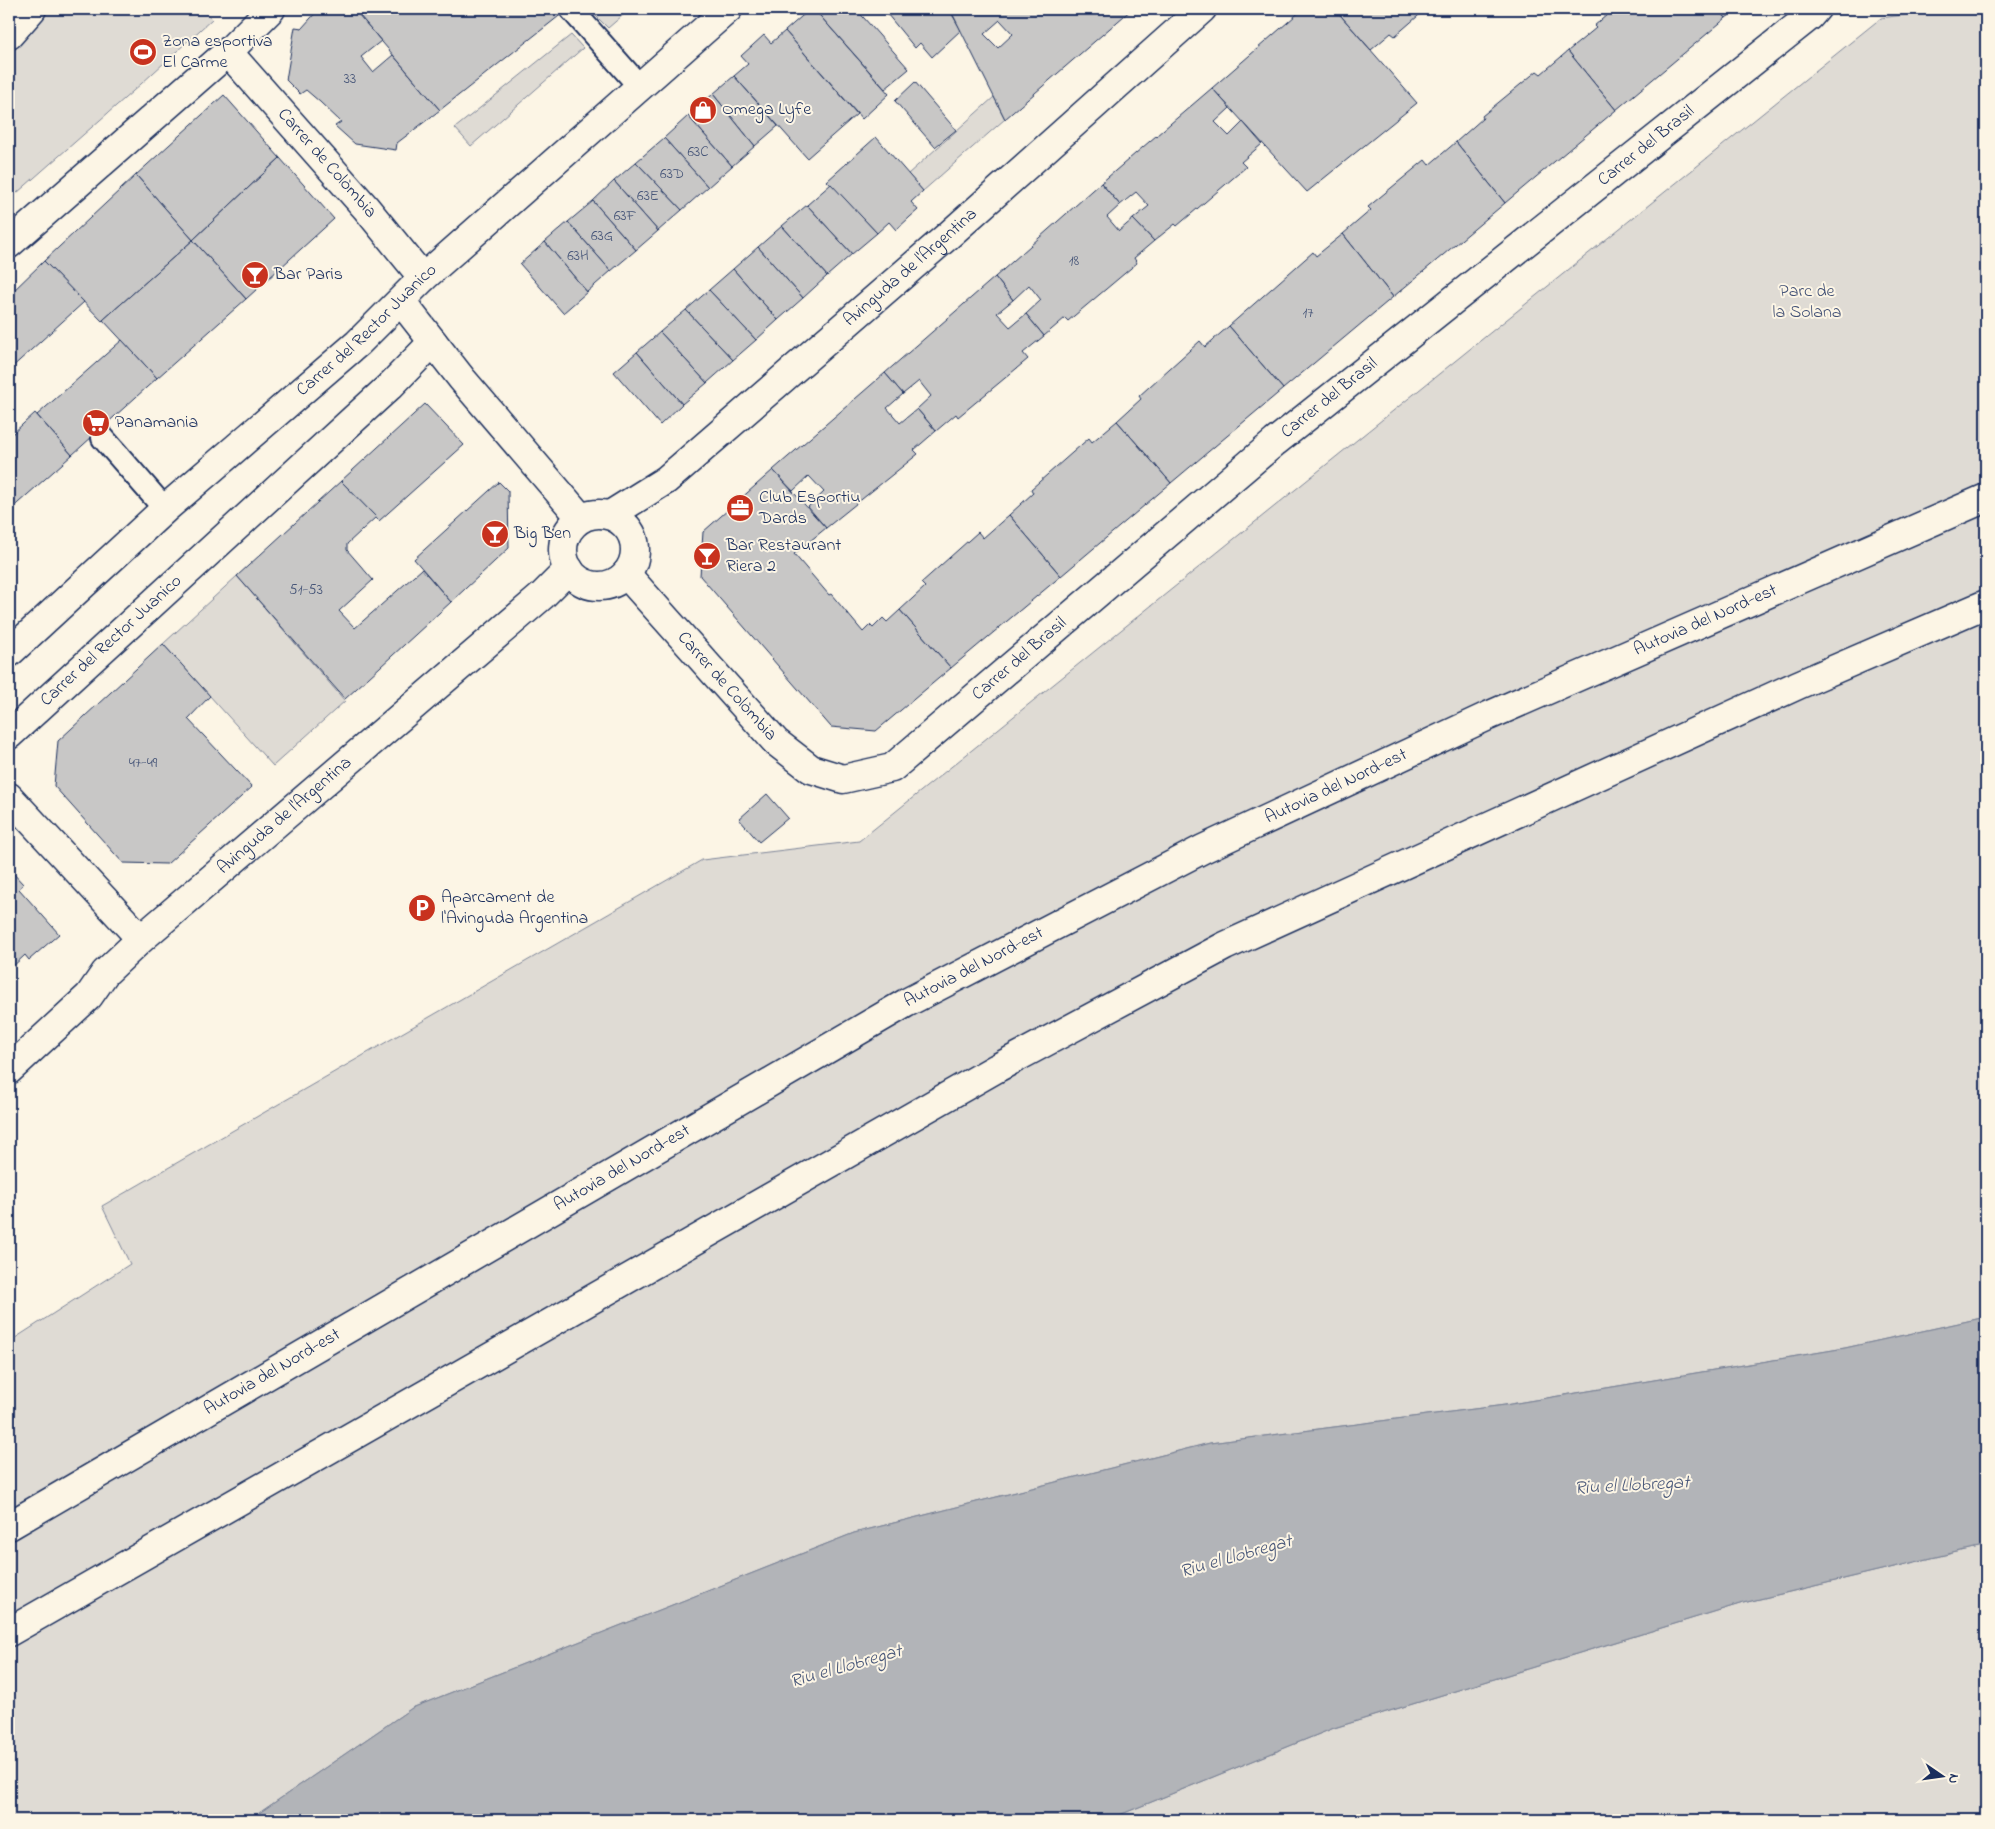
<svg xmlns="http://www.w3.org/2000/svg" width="1995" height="1829" font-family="'Indie Flower',sans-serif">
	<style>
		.green { fill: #dfdbd4; stroke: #7d8599 }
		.water { fill: #b2b4b8; stroke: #767f94 }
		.building { fill: #c8c7c6; stroke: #1b2f5e; fill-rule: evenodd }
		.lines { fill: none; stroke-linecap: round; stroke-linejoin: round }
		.lane-casing { stroke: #1b2f5e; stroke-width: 26 }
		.street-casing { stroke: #1b2f5e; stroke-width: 31 }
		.secondary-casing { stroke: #1b2f5e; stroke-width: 31 }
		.highway-casing { stroke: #1b2f5e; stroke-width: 31 }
		.lane { stroke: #fcf5e5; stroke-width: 22 }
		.street { stroke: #fcf5e5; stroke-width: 28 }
		.secondary { stroke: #fcf5e5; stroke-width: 28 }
		.highway { stroke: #fcf5e5; stroke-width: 28 }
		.labels { text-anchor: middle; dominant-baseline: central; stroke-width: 4; stroke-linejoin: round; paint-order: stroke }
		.number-label { font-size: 15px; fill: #465578 }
		.poi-label { font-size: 18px; fill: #1b2f5e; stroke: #fcf5e5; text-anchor: start }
		.street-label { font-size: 18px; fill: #1b2f5e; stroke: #fcf5e5 }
		.park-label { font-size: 18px; fill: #425176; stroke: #fcf5e5 }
		.water-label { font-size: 19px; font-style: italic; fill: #485779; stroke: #fcf5e5 }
	</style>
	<rect width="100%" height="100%" fill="#fcf5e5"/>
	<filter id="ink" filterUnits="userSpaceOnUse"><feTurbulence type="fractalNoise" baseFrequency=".02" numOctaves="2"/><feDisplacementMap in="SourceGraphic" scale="10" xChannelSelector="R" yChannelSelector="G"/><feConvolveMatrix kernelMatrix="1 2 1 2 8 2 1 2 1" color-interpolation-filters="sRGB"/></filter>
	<g filter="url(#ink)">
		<!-- green -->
		<g class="green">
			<path d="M45,9H203L212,19L141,84L9,200V49Z"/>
			<path d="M603,9H630L608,28L595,15Z"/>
			<path d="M1946,9H1986V1317L1845,1348L1505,1405L1210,1443L854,1533L412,1708L249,1820H9V1342L130,1264L102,1206L702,860L859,841L1881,18Z"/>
			<path d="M571,35L583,48L471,146L455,128Z"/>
			<path d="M994,97L1005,119L923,191L908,174Z"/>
			<path d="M237,576L345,701L273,766L163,644Z"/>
			<path d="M1986,1545V1820H1107L1334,1728L1743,1603Z"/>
		</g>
		<!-- water -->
		<path class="water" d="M1986,1317V1545L1743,1603L1334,1728L1107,1820H249L412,1708L854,1533L1210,1443L1505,1405L1845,1348Z"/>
		<!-- building -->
		<g class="building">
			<path d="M319,9H354L381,41L361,57L373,72L393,55L440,110L397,143L396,150L355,144L335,126L341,122L320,102L306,90L300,94L286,80L295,27L302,28Z"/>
			<path d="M354,9H568L440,110Z"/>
			<path d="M810,9H814L889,94L862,119L785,31Z"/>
			<path d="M814,9H856L909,69L885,89Z"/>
			<path d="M883,9H949L961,30L932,57L920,43L915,48Z"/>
			<path d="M950,9H1132L1005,119ZM1000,20L1013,34L998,48L984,34Z"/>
			<path d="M1303,9H1335L1417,103L1307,192L1212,88Z"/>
			<path d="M1335,9H1426L1395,36L1391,33L1371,50Z"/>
			<path d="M1614,9H1719L1726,18L1616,110L1568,51L1596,28L1594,26Z"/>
			<path d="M1719,9H1738L1726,18Z"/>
			<path d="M785,31L857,114L807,158L734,76L748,64L741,56L764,35L771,43Z"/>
			<path d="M1568,51L1616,110L1505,203L1456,142L1483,118L1482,116L1537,71L1541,74Z"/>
			<path d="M734,76L778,126L755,146L713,94Z"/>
			<path d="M915,82L956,130L935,147L895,101Z"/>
			<path d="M1212,88L1230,108L1215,122L1229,136L1243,122L1262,144L1241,162L1246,167L1177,226L1175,224L1154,241L1133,219L1149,206L1136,192L1120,205L1101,183Z"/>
			<path d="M713,94L755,146L732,166L688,116Z"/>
			<path d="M224,95L280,158L193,240L136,175Z"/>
			<path d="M688,116L732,166L708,187L664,138Z"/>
			<path d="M876,137L923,191L911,202L918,210L910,217L896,230L889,222L877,233L827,181Z"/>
			<path d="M664,138L708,187L682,210L636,162Z"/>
			<path d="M1456,142L1505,203L1393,297L1343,234L1371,210L1368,207L1425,160L1429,165Z"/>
			<path d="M280,158L334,219L246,299L193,240Z"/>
			<path d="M636,162L682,210L658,231L614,181Z"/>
			<path d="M136,175L193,240L102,321L44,261Z"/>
			<path d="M614,181L658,231L636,250L593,201Z"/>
			<path d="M1101,183L1120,205L1107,217L1119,231L1133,219L1154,241L1134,258L1137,263L1068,321L1065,318L1044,336L1026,314L1041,300L1029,285L1013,300L995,277Z"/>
			<path d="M831,184L877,233L852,254L807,205Z"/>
			<path d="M593,201L636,250L611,271L568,222Z"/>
			<path d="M807,205L852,254L827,276L782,226Z"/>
			<path d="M568,222L611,271L587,292L545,242Z"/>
			<path d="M782,226L827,276L803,298L758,247Z"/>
			<path d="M1343,234L1393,297L1283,389L1229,326L1313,252L1316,256Z"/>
			<path d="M193,240L246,299L157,378L103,320Z"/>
			<path d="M545,242L587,292L563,313L520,264Z"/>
			<path d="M758,247L803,298L778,320L733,269Z"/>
			<path d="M44,261L84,302L9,370V295Z"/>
			<path d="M733,269L778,320L756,340L709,290Z"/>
			<path d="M995,277L1013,300L997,313L1010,327L1026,314L1044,336L1023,353L1028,359L958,417L956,414L936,431L917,409L931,396L919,381L903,394L885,373Z"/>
			<path d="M709,290L756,340L733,360L686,310Z"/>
			<path d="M686,310L733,360L707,383L660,332Z"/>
			<path d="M1229,326L1283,389L1171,483L1117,421L1141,399L1139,396L1200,341L1205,347Z"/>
			<path d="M660,332L707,383L682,404L637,352Z"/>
			<path d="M122,340L157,378L72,455L37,415Z"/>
			<path d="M637,352L682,404L660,425L614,372Z"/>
			<path d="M885,373L903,394L887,408L900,423L917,409L936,431L914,450L918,454L826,528L808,507L824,492L809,476L793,491L773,470Z"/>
			<path d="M425,404L464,445L379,521L341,481Z"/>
			<path d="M35,413L72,455L9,511V433L11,435Z"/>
			<path d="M1117,421L1171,483L1061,576L1009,515L1033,493L1031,489L1089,438L1092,442Z"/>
			<path d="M773,470L826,528L794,554L829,595L831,594L863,632L870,625L873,628L883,618L887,622L900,610L951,668L876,731L831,727L700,576L703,532Z"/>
			<path d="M341,481L376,517L347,544V550L373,580L339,611L355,628L422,569L451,602L345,699L237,576Z"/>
			<path d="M499,482L508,491L509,548L451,602L414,559Z"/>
			<path d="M1009,515L1061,576L951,668L900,610L925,587L921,583L978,532L983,538Z"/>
			<path d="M163,644L210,696L188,719L252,787L167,864L123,863L54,786L58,741Z"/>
			<path d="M767,794L788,818L759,842L739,819Z"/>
			<path d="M12,872L23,884L19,889L59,934L29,960L25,955L9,970V875Z"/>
		</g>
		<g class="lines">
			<!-- lane casing -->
			<g class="lane-casing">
				<g id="lane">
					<path d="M571,9L640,87"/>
					<path d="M103,438L165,509"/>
				</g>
			</g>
			<!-- street casing -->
			<g class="street-casing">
				<g id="street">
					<path d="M9,35L32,9"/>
					<path id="s1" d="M228,52L366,208L423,278"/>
					<path d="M9,244L228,52L271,9"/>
					<path d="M401,301L462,379L581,518"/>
					<circle cx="599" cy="550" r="36"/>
					<path id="s2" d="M610,515L666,480L950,234L1202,9"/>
					<path id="s3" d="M626,574L776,742L811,769L843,779L892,768L1275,442L1810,16L1816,9"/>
					<path id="s4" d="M9,735L391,385L433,342"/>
					<path d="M9,797L141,939"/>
					<path id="s5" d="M9,1070L89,996L105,973L141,939L542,596L569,569"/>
				</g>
			</g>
			<!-- secondary casing -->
			<g class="secondary-casing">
				<g id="secondary">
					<path id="s6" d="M9,653L165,509L358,343L423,278L728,9"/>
				</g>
			</g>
			<!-- highway casing -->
			<g class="highway-casing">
				<g id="highway">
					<path id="s7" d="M9,1526L906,1003L1203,849L1488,716L1986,498"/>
					<path d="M9,1632L997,1068L1225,946L1798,685L1986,604"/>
				</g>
			</g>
			<!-- lane -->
			<use href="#lane" class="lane"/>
			<!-- street -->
			<use href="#street" class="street"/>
			<!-- secondary -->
			<use href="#secondary" class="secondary"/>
			<!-- highway -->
			<use href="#highway" class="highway"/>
		</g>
	</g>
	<!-- icons -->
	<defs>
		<g id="stadium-disc" transform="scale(1.4375)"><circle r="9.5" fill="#c8321e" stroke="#fcf5e5"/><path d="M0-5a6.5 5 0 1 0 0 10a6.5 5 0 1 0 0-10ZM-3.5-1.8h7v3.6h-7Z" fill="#fff"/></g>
		<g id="shop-disc" transform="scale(1.4375)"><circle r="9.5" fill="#c8321e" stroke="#fcf5e5"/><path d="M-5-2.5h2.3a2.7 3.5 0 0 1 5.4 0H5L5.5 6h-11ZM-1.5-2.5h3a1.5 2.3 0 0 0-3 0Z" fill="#fff"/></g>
		<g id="bar-disc" transform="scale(1.4375)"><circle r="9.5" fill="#c8321e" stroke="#fcf5e5"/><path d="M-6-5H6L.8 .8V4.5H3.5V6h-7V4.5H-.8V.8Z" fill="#fff"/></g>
		<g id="supermarket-disc" transform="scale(1.4375)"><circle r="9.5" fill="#c8321e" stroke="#fcf5e5"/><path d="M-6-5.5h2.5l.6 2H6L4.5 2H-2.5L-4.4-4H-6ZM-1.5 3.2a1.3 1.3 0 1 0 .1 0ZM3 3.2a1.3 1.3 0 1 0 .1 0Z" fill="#fff"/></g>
		<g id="office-disc" transform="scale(1.4375)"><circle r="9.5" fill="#c8321e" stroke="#fcf5e5"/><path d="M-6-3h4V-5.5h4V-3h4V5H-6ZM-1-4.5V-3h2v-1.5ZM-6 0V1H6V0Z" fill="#fff"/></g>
		<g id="parking-disc" transform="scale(1.4375)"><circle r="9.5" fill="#c8321e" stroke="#fcf5e5"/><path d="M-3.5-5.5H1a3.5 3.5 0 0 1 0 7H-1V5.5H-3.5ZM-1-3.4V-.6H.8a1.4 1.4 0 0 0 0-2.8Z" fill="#fff"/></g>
	</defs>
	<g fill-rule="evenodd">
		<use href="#stadium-disc" x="143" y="52"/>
		<use href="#shop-disc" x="703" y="110"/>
		<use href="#bar-disc" x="255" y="275"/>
		<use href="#supermarket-disc" x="96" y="423"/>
		<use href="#office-disc" x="740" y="508"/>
		<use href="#bar-disc" x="495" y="534"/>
		<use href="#bar-disc" x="707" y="556"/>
		<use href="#parking-disc" x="422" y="908"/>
	</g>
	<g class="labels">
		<!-- number labels -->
		<g class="number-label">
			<text x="350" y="79">33</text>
			<text x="698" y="152">63C</text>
			<text x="672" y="174">63D</text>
			<text x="648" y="196">63E</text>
			<text x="625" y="216">63F</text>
			<text x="602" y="236">63G</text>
			<text x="578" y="256">63H</text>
			<text x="1074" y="261">18</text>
			<text x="1308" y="313">17</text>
			<text x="306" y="590">51-53</text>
			<text x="143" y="763">47-49</text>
		</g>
		<!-- poi labels -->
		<g class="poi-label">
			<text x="162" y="42">Zona esportiva<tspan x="162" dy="21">El Carme</tspan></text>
			<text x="722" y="110">Omega Lyfe</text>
			<text x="274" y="275">Bar Paris</text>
			<text x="115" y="423">Panamania</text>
			<text x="759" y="498">Club Esportiu<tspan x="759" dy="21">Dards</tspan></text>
			<text x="514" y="534">Big Ben</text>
			<text x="726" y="546">Bar Restaurant<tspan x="726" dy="21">Riera 2</tspan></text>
			<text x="441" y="898">Aparcament de<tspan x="441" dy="21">l'Avinguda Argentina</tspan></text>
		</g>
		<!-- street labels -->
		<g class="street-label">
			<text stroke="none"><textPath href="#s3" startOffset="1331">Carrer del Brasil</textPath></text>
			<text stroke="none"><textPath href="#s1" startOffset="149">Carrer de Colòmbia</textPath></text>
			<text stroke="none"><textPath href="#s2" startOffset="390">Avinguda de l'Argentina</textPath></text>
			<text stroke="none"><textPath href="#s6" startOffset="482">Carrer del Rector Juanico</textPath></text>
			<text stroke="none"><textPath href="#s3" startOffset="926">Carrer del Brasil</textPath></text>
			<text stroke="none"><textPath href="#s7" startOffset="1925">Autovia del Nord-est</textPath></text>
			<text stroke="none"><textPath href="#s4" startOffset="139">Carrer del Rector Juanico</textPath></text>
			<text stroke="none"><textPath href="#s3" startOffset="521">Carrer del Brasil</textPath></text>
			<text stroke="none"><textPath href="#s3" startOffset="151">Carrer de Colòmbia</textPath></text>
			<text stroke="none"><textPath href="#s7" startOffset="1520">Autovia del Nord-est</textPath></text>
			<text stroke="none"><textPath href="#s5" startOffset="376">Avinguda de l'Argentina</textPath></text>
			<text stroke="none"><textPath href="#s7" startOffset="1115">Autovia del Nord-est</textPath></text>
			<text stroke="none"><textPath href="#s7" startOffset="710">Autovia del Nord-est</textPath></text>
			<text stroke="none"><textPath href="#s7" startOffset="305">Autovia del Nord-est</textPath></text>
		</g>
		<!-- park labels -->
		<g class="park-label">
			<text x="1807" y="292">Parc de<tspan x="1807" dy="21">la Solana</tspan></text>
		</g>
		<!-- water labels -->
		<g class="water-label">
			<text transform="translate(1632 1486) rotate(-3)">Riu el Llobregat</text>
			<text transform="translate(1236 1557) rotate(-16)">Riu el Llobregat</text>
			<text transform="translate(846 1667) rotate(-16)">Riu el Llobregat</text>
		</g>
	</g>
	<!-- margin -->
	<rect width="1995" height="1829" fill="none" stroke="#fcf5e5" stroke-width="30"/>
	<rect x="15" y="15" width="1965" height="1799" fill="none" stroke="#1b2f5e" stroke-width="2" filter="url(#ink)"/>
	<!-- north arrow -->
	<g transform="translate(1942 1776) rotate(103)" stroke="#fcf5e5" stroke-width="4" paint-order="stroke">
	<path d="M0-4L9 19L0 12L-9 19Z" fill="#1b2f5e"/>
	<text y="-8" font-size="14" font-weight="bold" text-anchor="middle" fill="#1b2f5e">N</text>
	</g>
</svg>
